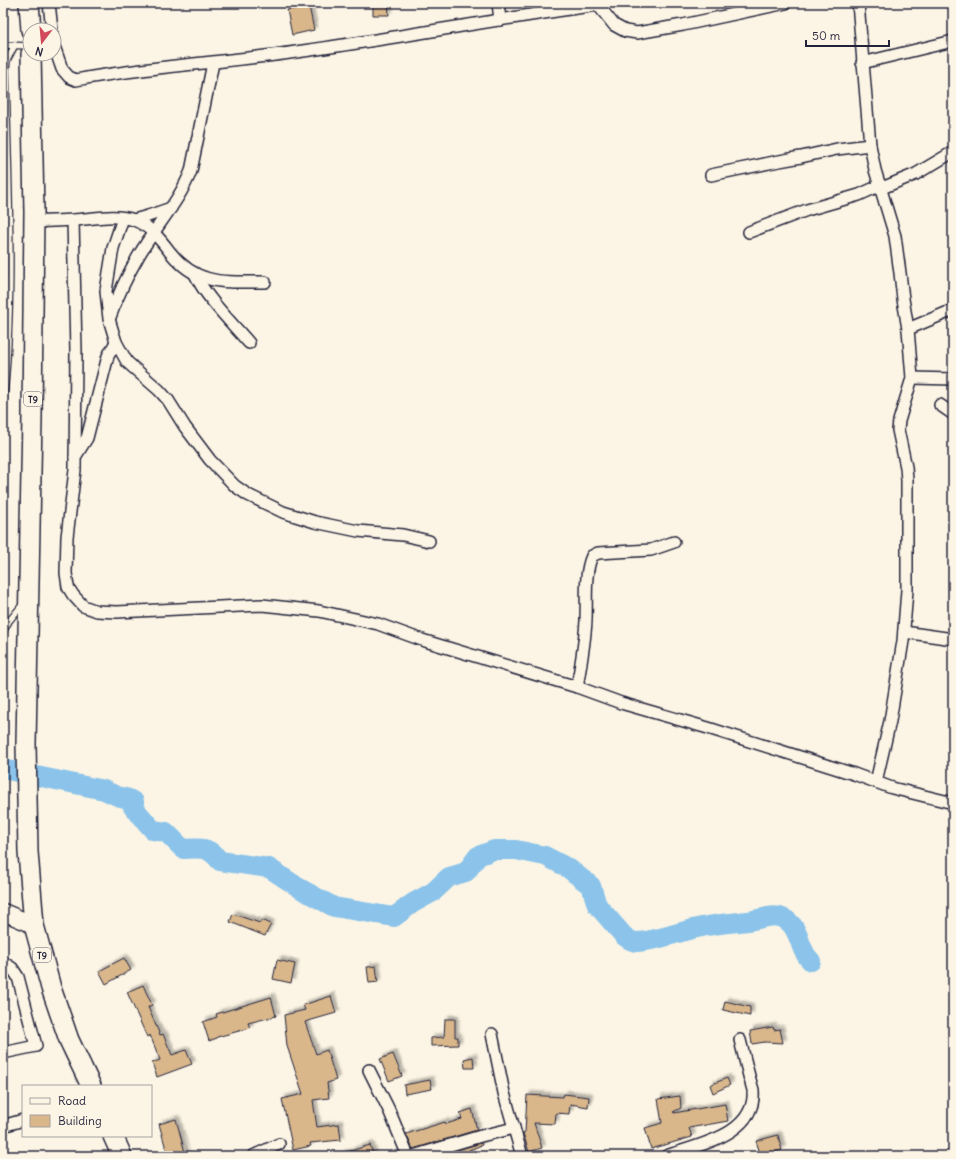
<svg xmlns="http://www.w3.org/2000/svg" width="956" height="1159" font-family="Delius,sans-serif">
	<style>
		.lines { fill: none; stroke-linecap: round; stroke-linejoin: round }
		.river { stroke: #8bc3ea; stroke-width: 20 }
		.building { fill: #d9b78b; stroke: #22223b; filter: url(#shadow) }
		.service-casing { stroke: #22223b; stroke-width: 8 }
		.minor-casing { stroke: #22223b; stroke-width: 14 }
		.secondary-casing { stroke: #22223b; stroke-width: 19 }
		.trunk-casing { stroke: #22223b; stroke-width: 22 }
		.service { stroke: #fcf5e5; stroke-width: 5.5 }
		.minor { stroke: #fcf5e5; stroke-width: 11 }
		.secondary { stroke: #fcf5e5; stroke-width: 16 }
		.trunk { stroke: #fcf5e5; stroke-width: 19 }
		.labels { text-anchor: middle; dominant-baseline: central; stroke-width: 3.5; stroke-linejoin: round; paint-order: stroke }
		.shield { fill: #fcf5e5; stroke: #63616e; stroke-width: 1 }
		.shield-label { font-size: 9px; font-weight: bold; fill: #22223b }
	</style>
	<defs>
		<filter id="shadow"><feDropShadow dx="3.5" dy="-3.5" stdDeviation="1" flood-color="#0004"/></filter>
	</defs>
	<rect width="100%" height="100%" fill="#fcf5e5"/>
	<filter id="ink" filterUnits="userSpaceOnUse"><feTurbulence type="fractalNoise" baseFrequency=".025" numOctaves="2"/><feDisplacementMap in="SourceGraphic" scale="8" xChannelSelector="R" yChannelSelector="G"/><feConvolveMatrix kernelMatrix="1 2 1 2 8 2 1 2 1" color-interpolation-filters="sRGB"/></filter>
	<g filter="url(#ink)">
		<g class="lines">
			<!-- river -->
			<path class="river" d="M3,769L104,790L117,796L129,799L134,802L133,807L153,830L166,832L183,849C201,848 208,846 220,861L269,868L301,889L334,907L394,917L413,903L433,892L449,877L466,872L478,856L494,850H516L545,856L568,868L591,886L597,905L624,936C628,939 632,942 637,942C656,941 678,932 697,928C714,924 731,923 748,921C763,919 776,911 789,922C801,932 799,951 811,961"/>
		</g>
		<!-- building -->
		<g class="building">
			<path d="M373,3H388L389,15H373Z"/>
			<path d="M309,6L314,30L292,35L287,10Z"/>
			<path d="M233,914L260,923L262,920L271,924L265,936L230,922Z"/>
			<path d="M124,958L131,970L106,984L99,971Z"/>
			<path d="M277,960L295,964L291,983L273,979Z"/>
			<path d="M376,966L378,982L369,983L367,967Z"/>
			<path d="M143,985L152,1005L148,1007L160,1035L163,1034L172,1055L186,1050L192,1064L157,1077L152,1063L160,1060L150,1035L147,1037L127,992Z"/>
			<path d="M331,996L336,1013L305,1022L316,1054L327,1050L336,1080L327,1083L329,1098L313,1100L317,1127L339,1124L341,1140L310,1143L311,1146L293,1150L282,1099L303,1094L287,1046L284,1015L305,1010L303,1005Z"/>
			<path d="M271,997L276,1016L248,1023L250,1028L217,1037V1038L209,1041L203,1022L217,1017L216,1014Z"/>
			<path d="M725,1001L750,1007V1016L723,1010Z"/>
			<path d="M445,1019H455V1037H458V1045L431,1046V1038L444,1037Z"/>
			<path d="M773,1027L774,1030L780,1029L783,1043L765,1042L752,1044L750,1031Z"/>
			<path d="M393,1054L402,1076L389,1081L380,1059Z"/>
			<path d="M473,1057L474,1068H465L464,1059Z"/>
			<path d="M727,1078L730,1085L713,1093L710,1085Z"/>
			<path d="M430,1080L432,1089L405,1094L404,1085Z"/>
			<path d="M564,1094L589,1097L588,1107L570,1104L569,1114L556,1113L555,1124L534,1123L542,1148L529,1152L523,1133L525,1132L527,1095L563,1097Z"/>
			<path d="M680,1096L681,1108L673,1112L674,1113L725,1104L728,1121L689,1128L692,1137L651,1149L645,1128L662,1123L658,1099Z"/>
			<path d="M472,1109L477,1130L413,1149L406,1134L445,1122L446,1124L462,1119L460,1113Z"/>
			<path d="M176,1119L186,1156H168L159,1124Z"/>
			<path d="M778,1135L782,1150L761,1156L756,1141Z"/>
			<path d="M481,1143L482,1145L469,1150L471,1156H448L447,1153Z"/>
			<path d="M370,1145L374,1156H342L341,1154Z"/>
		</g>
		<g class="lines">
			<!-- service casing -->
			<g class="service-casing">
				<g id="service">
					<path d="M3,45L30,46"/>
					<path d="M3,240L9,232"/>
					<path d="M3,406C15,294 8,182 6,70L7,60L15,45"/>
					<path d="M3,632L9,621L23,604"/>
				</g>
			</g>
			<!-- minor casing -->
			<g class="minor-casing">
				<g id="minor">
					<path d="M49,3L52,30"/>
					<path d="M498,3L500,20"/>
					<path d="M858,3L870,145L875,170L895,236L900,273L903,299L908,329L912,378L899,421L898,430L906,467L907,480V590L903,641L890,721L876,782"/>
					<path d="M54,46L62,69L69,77L76,80C149,66 223,63 296,52C397,38 497,19 598,5L614,25L625,31L637,33L683,25L786,3"/>
					<path d="M862,63L953,41"/>
					<path d="M711,175L774,162L801,157L837,149L870,145"/>
					<path d="M882,188L916,174L953,152"/>
					<path d="M123,218L113,248L106,291L109,319L116,342L127,362L159,390L168,400L185,427L210,460L235,486L248,495L283,512L315,522L358,531L403,535L429,541"/>
					<path d="M73,220L76,351L75,470L67,537L66,573L68,587L73,595L83,606L97,611L117,612L262,605L319,611L378,624L422,640L577,687L621,703L708,728L854,774L892,788L953,803"/>
					<path d="M134,220L148,216L171,208"/>
					<path d="M33,222C47,221 60,221 73,220C93,219 115,213 134,220C150,226 160,239 170,252C197,286 225,282 265,282"/>
					<path d="M749,232L807,210L859,195L881,185"/>
					<path d="M195,274C206,298 232,323 249,343"/>
					<path d="M110,317C118,295 128,274 139,255C156,226 179,202 191,171L213,63"/>
					<path d="M908,329L953,310"/>
					<path d="M912,378L953,379"/>
					<path d="M940,405L953,414"/>
					<path d="M75,457L87,438L108,356L116,342"/>
					<path d="M904,632L953,639"/>
					<path d="M577,687C581,664 585,642 586,620C587,600 584,573 592,556L598,553L651,550L674,542"/>
					<path d="M3,962L12,968L18,977L36,1046L3,1053"/>
					<path d="M492,1034L504,1093L522,1156"/>
					<path d="M369,1070L389,1110L408,1156"/>
					<path d="M3,1126L23,1120"/>
					<path d="M253,1156L279,1144"/>
					<path d="M413,1156L481,1136L514,1128"/>
					<path d="M666,1156C697,1145 757,1135 753,1090C752,1086 750,1080 749,1076C746,1064 743,1052 740,1040"/>
				</g>
			</g>
			<!-- secondary casing -->
			<g class="secondary-casing">
				<path id="secondary" d="M3,912L34,925"/>
			</g>
			<!-- trunk casing -->
			<g class="trunk-casing">
				<g id="trunk">
					<path d="M29,3L31,30"/>
					<path d="M31,54L34,212L32,418L26,744L28,852L34,925L51,988L69,1040L91,1086"/>
					<path d="M113,1136L122,1156"/>
				</g>
			</g>
			<!-- service -->
			<use href="#service" class="service"/>
			<!-- minor -->
			<use href="#minor" class="minor"/>
			<!-- secondary -->
			<use href="#secondary" class="secondary"/>
			<!-- trunk -->
			<use href="#trunk" class="trunk"/>
		</g>
	</g>
	<g class="labels">
		<!-- shield labels -->
		<g class="shield">
			<rect x="24" y="392" width="18" height="14" rx="3"/>
			<rect x="33" y="948" width="18" height="14" rx="3"/>
		</g>
		<g class="shield-label">
			<text x="33" y="399">T9</text>
			<text x="42" y="955">T9</text>
		</g>
	</g>
	<!-- margin -->
	<rect width="956" height="1159" fill="none" stroke="#fcf5e5" stroke-width="16"/>
	<rect x="8" y="8" width="940" height="1143" fill="none" stroke="#22223b" stroke-width="1.5" filter="url(#ink)"/>
	<!-- legend -->
	<rect x="22" y="1085" width="130" height="52" fill="#fcf5e5" stroke="#a5a1a1"/>
	<rect x="30" y="1098" width="20" height="6" fill="#fcf5e5" stroke="#a5a1a1"/>
	<text x="58" y="1105" font-size="12" fill="#22223b">Road</text>
	<rect x="30" y="1115" width="20" height="12" fill="#d9b78b" stroke="#a5a1a1"/>
	<text x="58" y="1125" font-size="12" fill="#22223b">Building</text>
	<!-- north arrow -->
	<g transform="translate(42 42) rotate(196)"><circle r="19" fill="#fcf5e5" stroke="#a5a1a1"/>
	<path d="M0-3L7 15L0 10L-7 15Z" fill="#d1495b"/>
	<text y="-6" font-size="11" font-weight="bold" text-anchor="middle" fill="#22223b">N</text>
	</g>
	<!-- scale -->
	<path d="M806 40v6h83v-6" fill="none" stroke="#22223b" stroke-width="2"/>
	<text x="812" y="40" font-size="12" fill="#22223b" stroke="#fcf5e5" stroke-width="3" paint-order="stroke">50 m</text>
</svg>
